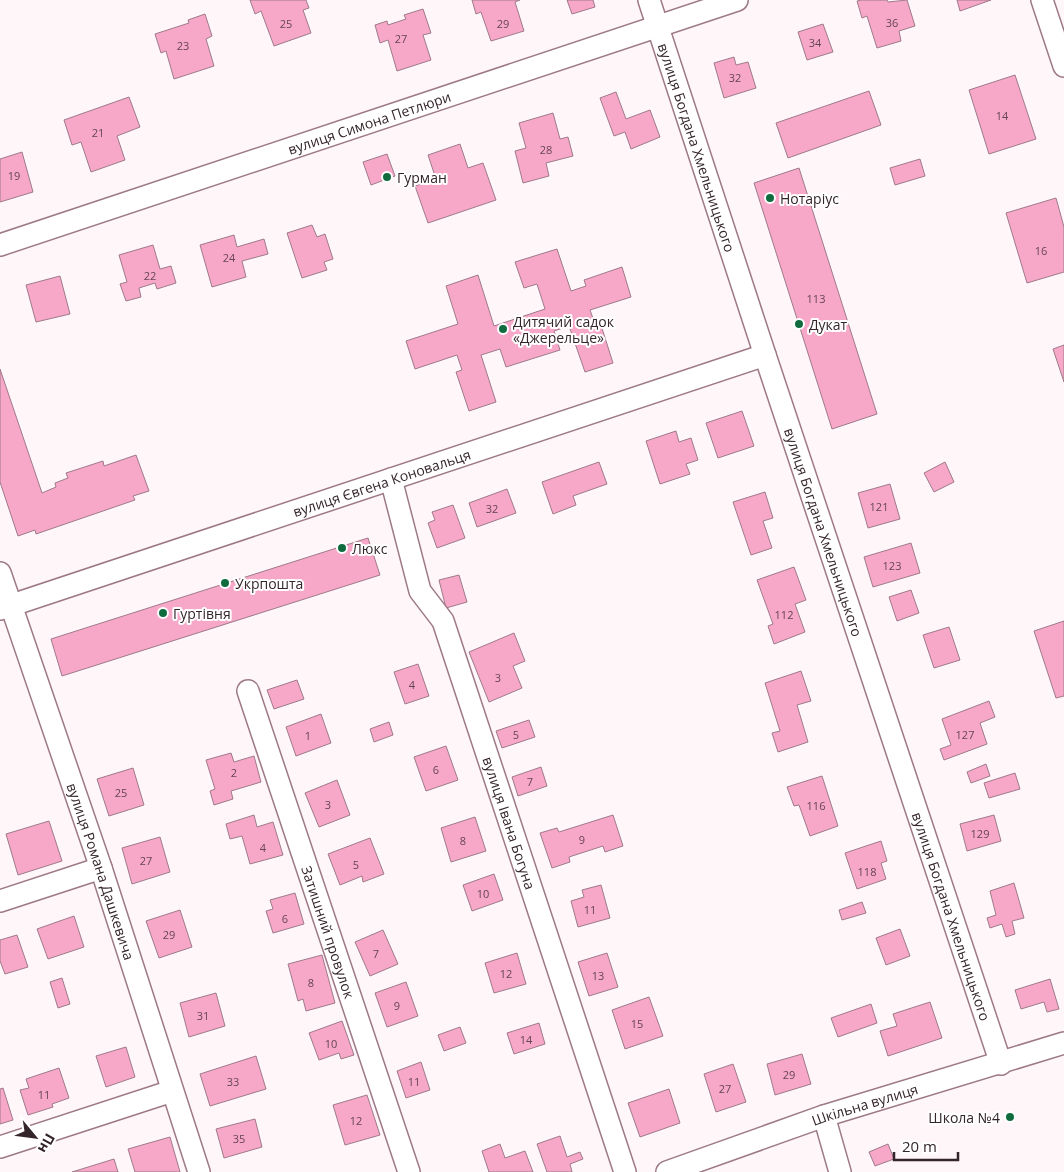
<svg xmlns="http://www.w3.org/2000/svg" width="1064" height="1172" font-family="'Open Sans',sans-serif">
	<style>
		.building { fill: #f7a7c8; stroke: #9f7a89 }
		.lines { fill: none; stroke-linecap: round; stroke-linejoin: round }
		.minor-casing { stroke: #9d7987; stroke-width: 24 }
		.minor { stroke: #fff; stroke-width: 21 }
		.poi-dot { fill: #106c3f; stroke: #fff; stroke-width: 2 }
		.labels { text-anchor: middle; dominant-baseline: central; stroke-width: 4; stroke-linejoin: round; paint-order: stroke }
		.number-label { font-size: 11px; fill: #654652 }
		.street-label { font-size: 14px; fill: #34252b; stroke: #fff }
		.poi-label { font-size: 14px; fill: #34252b; stroke: #fff; text-anchor: start }
	</style>
	<rect width="100%" height="100%" fill="#fef6f9"/>
	<!-- building -->
	<g class="building">
		<path d="M250,0H306L309,8L303,10L311,33L274,46L261,11L255,14Z"/>
		<path d="M472,0H520L515,2L524,31L491,41L481,12L476,14Z"/>
		<path d="M567,0H593L595,7L572,14Z"/>
		<path d="M861,0H887L888,2L907,0L915,26L899,31L901,41L877,48L867,16L862,18L857,1Z"/>
		<path d="M957,0H991L960,11Z"/>
		<path d="M423,9L431,33L423,35L431,60L397,71L388,40L380,43L375,25L387,21L388,25L406,19L404,15Z"/>
		<path d="M205,14L212,36L206,39L214,66L174,79L166,51L161,53L155,34L189,23L188,20Z"/>
		<path d="M823,24L833,52L807,60L798,32Z"/>
		<path d="M734,57L736,65L748,62L756,88L724,98L714,63Z"/>
		<path d="M1015,75L1036,139L989,154L969,90Z"/>
		<path d="M869,91L881,125L788,158L776,123Z"/>
		<path d="M616,92L626,119L650,110L660,137L631,149L625,132L614,136L600,98Z"/>
		<path d="M129,97L140,127L117,136L125,160L91,172L81,142L72,145L64,120Z"/>
		<path d="M553,113L560,139L568,137L573,156L546,163L549,176L523,183L515,151L526,148L519,123Z"/>
		<path d="M460,144L468,168L483,163L496,200L428,223L415,186L436,179L428,155Z"/>
		<path d="M22,152L33,192L0,202V159Z"/>
		<path d="M387,154L395,176L371,185L363,162Z"/>
		<path d="M920,159L925,176L895,185L890,168Z"/>
		<path d="M799,168L877,414L832,429L754,183Z"/>
		<path d="M1056,198L1064,227V272L1027,283L1006,213Z"/>
		<path d="M312,225L317,237L325,234L333,259L324,262L327,270L302,278L287,233Z"/>
		<path d="M234,235L237,247L264,239L268,254L242,261L246,277L212,287L200,245Z"/>
		<path d="M153,245L160,269L171,266L176,283L157,289L155,283L139,288L141,297L126,301L120,284L127,282L119,255Z"/>
		<path d="M557,249L571,291L586,286L584,280L622,267L631,297L590,310L595,324L600,322L613,363L585,372L569,326L554,331L560,350L506,367L500,349L481,355L496,402L469,411L456,372L462,370L457,355L415,369L406,341L458,324L446,286L478,275L494,326L545,309L537,284L524,288L515,262Z"/>
		<path d="M60,276L70,314L36,322L26,285Z"/>
		<path d="M1064,345V382L1053,349Z"/>
		<path d="M0,369L42,493L56,487L55,483L68,478L66,473L103,461L104,466L136,455L149,491L133,496L135,500L36,534L35,530L18,536L0,482Z"/>
		<path d="M742,411L754,446L718,458L706,423Z"/>
		<path d="M676,431L679,442L691,438L698,460L686,464L690,474L660,484L646,441Z"/>
		<path d="M599,462L607,484L573,496L576,505L553,514L542,482Z"/>
		<path d="M945,462L954,482L934,492L924,473Z"/>
		<path d="M890,484L900,519L868,528L858,493Z"/>
		<path d="M507,489L516,513L477,527L469,503Z"/>
		<path d="M765,492L773,518L763,521L772,548L751,555L733,502Z"/>
		<path d="M453,505L465,538L437,548L428,523L435,520L432,512Z"/>
		<path d="M368,538L380,575L62,676L51,639Z"/>
		<path d="M911,543L920,573L873,587L864,557Z"/>
		<path d="M794,567L806,600L795,604L805,632L774,644L768,626L773,624L757,580Z"/>
		<path d="M459,575L467,602L446,608L439,580Z"/>
		<path d="M911,590L919,613L897,621L889,597Z"/>
		<path d="M1064,621V696L1056,698L1034,631Z"/>
		<path d="M949,627L960,660L934,668L923,635Z"/>
		<path d="M514,633L525,661L513,666L522,688L489,702L469,652Z"/>
		<path d="M418,664L429,696L405,704L394,672Z"/>
		<path d="M801,671L811,701L797,705L808,742L778,752L772,733L780,731L765,683Z"/>
		<path d="M297,680L304,699L274,709L267,690Z"/>
		<path d="M989,701L995,717L980,723L987,744L944,760L940,749L951,745L942,719Z"/>
		<path d="M321,714L331,743L296,756L286,727Z"/>
		<path d="M529,720L535,737L502,748L496,731Z"/>
		<path d="M389,722L393,735L374,742L370,729Z"/>
		<path d="M446,746L458,780L426,791L414,757Z"/>
		<path d="M231,753L234,762L254,756L261,782L231,791L233,799L214,805L210,791L215,789L206,760Z"/>
		<path d="M986,764L990,776L971,783L967,772Z"/>
		<path d="M541,767L547,786L518,796L512,777Z"/>
		<path d="M133,768L144,805L109,816L97,779Z"/>
		<path d="M1015,773L1020,789L989,798L984,783Z"/>
		<path d="M822,776L838,826L810,836L799,805L794,806L787,787Z"/>
		<path d="M337,780L350,815L319,827L305,793Z"/>
		<path d="M254,815L257,827L273,822L283,855L250,864L242,836L230,839L226,824Z"/>
		<path d="M613,815L623,846L605,852L603,846L569,857L570,862L552,868L540,833L557,828L559,832Z"/>
		<path d="M994,815L1001,841L967,851L960,824Z"/>
		<path d="M475,817L486,851L451,862L441,828Z"/>
		<path d="M49,821L62,861L18,875L6,834Z"/>
		<path d="M160,837L170,872L132,884L122,848Z"/>
		<path d="M370,838L384,874L363,882L362,876L340,885L328,854Z"/>
		<path d="M881,841L887,861L881,863L886,879L857,889L845,853Z"/>
		<path d="M494,874L503,900L472,911L463,885Z"/>
		<path d="M1014,883L1024,918L1012,921L1015,934L1006,937L1002,924L990,928L987,918L996,915L990,891Z"/>
		<path d="M601,885L610,918L578,927L571,901L584,897L582,890Z"/>
		<path d="M295,893L304,924L273,933L266,911L273,909L270,900Z"/>
		<path d="M862,902L866,913L842,920L839,910Z"/>
		<path d="M180,910L192,947L159,958L146,921Z"/>
		<path d="M74,916L84,947L48,959L37,929Z"/>
		<path d="M900,929L910,956L886,965L876,938Z"/>
		<path d="M383,930L398,964L370,976L355,942Z"/>
		<path d="M17,935L28,967L5,974L0,961V940Z"/>
		<path d="M517,953L526,984L494,993L485,963Z"/>
		<path d="M607,953L618,987L589,996L578,962Z"/>
		<path d="M322,955L335,1003L306,1011L303,999L298,1001L288,964Z"/>
		<path d="M62,978L70,1004L58,1008L50,982Z"/>
		<path d="M1050,979L1059,1009L1047,1012L1044,1002L1021,1009L1015,990Z"/>
		<path d="M406,982L418,1016L387,1027L375,993Z"/>
		<path d="M216,993L225,1026L189,1037L180,1003Z"/>
		<path d="M649,997L663,1036L625,1049L612,1010Z"/>
		<path d="M930,1002L942,1038L888,1056L880,1031L897,1026L893,1014Z"/>
		<path d="M871,1004L877,1023L838,1037L831,1018Z"/>
		<path d="M342,1021L354,1055L341,1059L339,1053L319,1060L309,1033Z"/>
		<path d="M539,1023L545,1044L514,1054L507,1033Z"/>
		<path d="M460,1027L466,1043L444,1051L438,1035Z"/>
		<path d="M126,1047L135,1077L106,1087L96,1056Z"/>
		<path d="M802,1054L811,1084L775,1095L767,1064Z"/>
		<path d="M256,1056L266,1089L210,1106L200,1074Z"/>
		<path d="M421,1062L430,1090L406,1098L397,1071Z"/>
		<path d="M733,1064L746,1102L716,1112L704,1074Z"/>
		<path d="M59,1068L69,1098L52,1104L53,1107L28,1115L20,1090L29,1088L26,1079Z"/>
		<path d="M3,1088L13,1120L0,1124V1089Z"/>
		<path d="M669,1089L680,1123L640,1137L628,1103Z"/>
		<path d="M367,1095L380,1135L345,1145L333,1105Z"/>
		<path d="M255,1119L262,1147L224,1158L216,1129Z"/>
		<path d="M560,1136L567,1157L580,1152L583,1159L570,1164L572,1172H547L537,1144Z"/>
		<path d="M170,1137L180,1172H135L128,1149Z"/>
		<path d="M500,1144L505,1158L525,1151L533,1172H489L482,1151Z"/>
		<path d="M888,1144L894,1159L875,1166L869,1152Z"/>
		<path d="M114,1159L118,1172H72Z"/>
	</g>
	<g class="lines">
		<!-- minor casing -->
		<g class="minor-casing">
			<g id="minor">
				<path id="s1" d="M649,0L765,355L1001,1064"/>
				<path d="M1042,0L1064,66"/>
				<path id="s2" d="M0,245L737,0"/>
				<path id="s3" d="M391,479L420,591L443,621L625,1172"/>
				<path id="s4" d="M0,573L101,868L199,1172"/>
				<path id="s5" d="M0,609L765,355"/>
				<path id="s6" d="M248,691L409,1172"/>
				<path d="M0,901L101,868"/>
				<path d="M824,1116L840,1172"/>
				<path d="M0,1147L172,1091"/>
				<path id="s7" d="M667,1172L824,1116L1064,1043"/>
			</g>
		</g>
		<!-- minor -->
		<use href="#minor" class="minor"/>
	</g>
	<!-- markers -->
	<g class="poi-dot">
		<circle cx="387" cy="177" r="5"/>
		<circle cx="770" cy="198" r="5"/>
		<circle cx="799" cy="324" r="5"/>
		<circle cx="503" cy="329" r="5"/>
		<circle cx="342" cy="548" r="5"/>
		<circle cx="225" cy="583" r="5"/>
		<circle cx="163" cy="613" r="5"/>
		<circle cx="1010" cy="1117" r="5"/>
	</g>
	<g class="labels">
		<!-- number labels -->
		<g class="number-label">
			<text x="892" y="22">36</text>
			<text x="286" y="23">25</text>
			<text x="503" y="23">29</text>
			<text x="401" y="38">27</text>
			<text x="815" y="42">34</text>
			<text x="183" y="45">23</text>
			<text x="735" y="77">32</text>
			<text x="1002" y="115">14</text>
			<text x="98" y="132">21</text>
			<text x="546" y="149">28</text>
			<text x="14" y="175">19</text>
			<text x="1041" y="250">16</text>
			<text x="229" y="257">24</text>
			<text x="150" y="275">22</text>
			<text x="816" y="298">113</text>
			<text x="879" y="506">121</text>
			<text x="492" y="508">32</text>
			<text x="892" y="565">123</text>
			<text x="784" y="614">112</text>
			<text x="498" y="677">3</text>
			<text x="412" y="684">4</text>
			<text x="516" y="734">5</text>
			<text x="965" y="734">127</text>
			<text x="308" y="735">1</text>
			<text x="436" y="769">6</text>
			<text x="234" y="772">2</text>
			<text x="530" y="781">7</text>
			<text x="121" y="792">25</text>
			<text x="328" y="804">3</text>
			<text x="816" y="805">116</text>
			<text x="980" y="833">129</text>
			<text x="582" y="839">9</text>
			<text x="463" y="840">8</text>
			<text x="263" y="847">4</text>
			<text x="146" y="860">27</text>
			<text x="356" y="864">5</text>
			<text x="867" y="871">118</text>
			<text x="483" y="893">10</text>
			<text x="590" y="909">11</text>
			<text x="285" y="918">6</text>
			<text x="169" y="934">29</text>
			<text x="376" y="953">7</text>
			<text x="506" y="973">12</text>
			<text x="598" y="975">13</text>
			<text x="311" y="982">8</text>
			<text x="397" y="1005">9</text>
			<text x="203" y="1015">31</text>
			<text x="637" y="1023">15</text>
			<text x="526" y="1039">14</text>
			<text x="331" y="1043">10</text>
			<text x="789" y="1074">29</text>
			<text x="233" y="1081">33</text>
			<text x="414" y="1081">11</text>
			<text x="725" y="1088">27</text>
			<text x="44" y="1094">11</text>
			<text x="356" y="1120">12</text>
			<text x="239" y="1138">35</text>
		</g>
		<!-- street labels -->
		<g class="street-label">
			<text stroke="none"><textPath href="#s2" startOffset="389">вулиця Симона Петлюри</textPath></text>
			<text stroke="none"><textPath href="#s1" startOffset="155">вулиця Богдана Хмельницького</textPath></text>
			<text stroke="none"><textPath href="#s5" startOffset="402">вулиця Євгена Коновальця</textPath></text>
			<text stroke="none"><textPath href="#s1" startOffset="560">вулиця Богдана Хмельницького</textPath></text>
			<text stroke="none"><textPath href="#s3" startOffset="366">вулиця Івана Богуна</textPath></text>
			<text stroke="none"><textPath href="#s4" startOffset="315">вулиця Романа Дашкевича</textPath></text>
			<text stroke="none"><textPath href="#s1" startOffset="965">вулиця Богдана Хмельницького</textPath></text>
			<text stroke="none"><textPath href="#s6" startOffset="254">Затишний провулок</textPath></text>
			<text stroke="none"><textPath href="#s7" startOffset="209">Шкільна вулиця</textPath></text>
		</g>
		<!-- poi labels -->
		<g class="poi-label">
			<text x="397" y="177">Гурман</text>
			<text x="780" y="198">Нотаріус</text>
			<text x="513" y="321">Дитячий садок<tspan x="513" dy="16">«Джерельце»</tspan></text>
			<text x="809" y="324">Дукат</text>
			<text x="352" y="548">Люкс</text>
			<text x="235" y="583">Укрпошта</text>
			<text x="173" y="613">Гуртівня</text>
			<text x="1000" y="1117" text-anchor="end">Школа №4</text>
		</g>
	</g>
	<!-- north arrow -->
	<g transform="translate(35 1137) rotate(119)" stroke="#ffffff" stroke-width="4" paint-order="stroke">
	<path d="M0-4L9 19L0 12L-9 19Z" fill="#34252b"/>
	<text y="-8" font-size="14" font-weight="bold" text-anchor="middle" fill="#34252b">Пн</text>
	</g>
	<!-- scale -->
	<path d="M894 1152v8h64v-8" fill="none" stroke="#34252b" stroke-width="2.5"/>
	<text x="902" y="1152" font-size="15" fill="#34252b" stroke="#ffffff" stroke-width="4" paint-order="stroke">20 m</text>
</svg>
